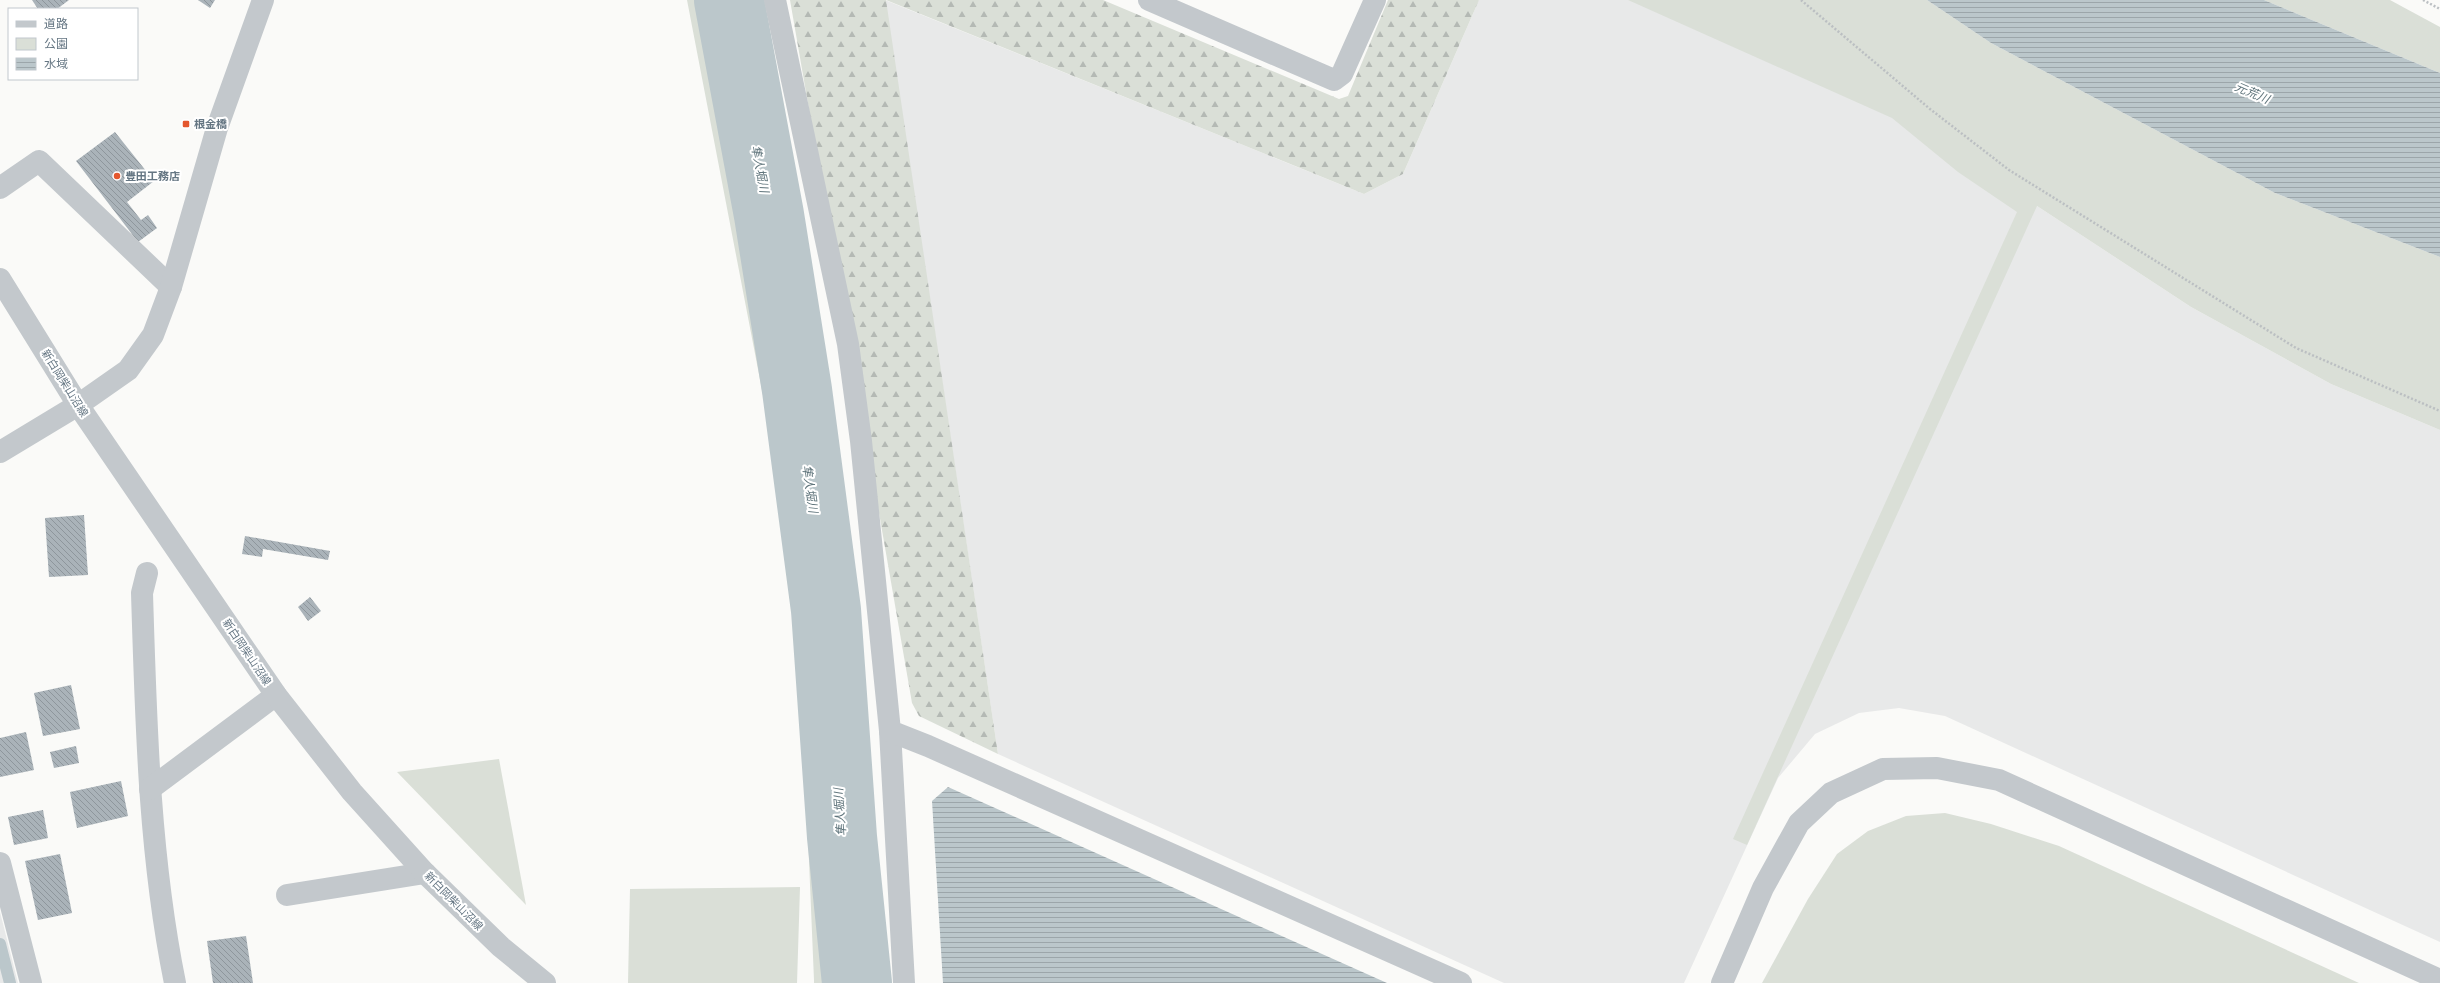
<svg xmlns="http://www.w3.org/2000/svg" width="2440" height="983" font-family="'Asap Condensed','Noto Sans JP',sans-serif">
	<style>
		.built { fill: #e8e9e9 }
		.green { fill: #dadfd7 }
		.forest { fill: url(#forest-firs) }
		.water { fill: url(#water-rules) }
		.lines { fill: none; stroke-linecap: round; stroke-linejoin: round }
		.stream { stroke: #bbc7cb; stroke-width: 12 }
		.river { stroke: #bbc7cb; stroke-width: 70 }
		.building { fill: url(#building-back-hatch) }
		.path { stroke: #bbbfc2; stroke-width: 2.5; stroke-dasharray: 2 2; stroke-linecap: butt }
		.service { stroke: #c3c8cc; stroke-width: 22 }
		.minor { stroke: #c3c8cc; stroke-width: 22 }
		.tertiary { stroke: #c3c8cc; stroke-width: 22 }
		.poi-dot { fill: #e4572e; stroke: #fff; stroke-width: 1.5 }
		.labels { text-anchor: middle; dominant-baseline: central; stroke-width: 4; stroke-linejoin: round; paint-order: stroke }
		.poi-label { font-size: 11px; font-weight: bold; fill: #657683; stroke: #fff; text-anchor: start }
		.street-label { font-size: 11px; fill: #657683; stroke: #fff }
		.water-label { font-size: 12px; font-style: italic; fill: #60757c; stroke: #fff }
	</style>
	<defs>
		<pattern id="forest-firs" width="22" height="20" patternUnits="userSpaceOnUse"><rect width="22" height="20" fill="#dadfd7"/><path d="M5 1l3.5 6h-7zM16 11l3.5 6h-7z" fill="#b4b9b4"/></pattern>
		<pattern id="water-rules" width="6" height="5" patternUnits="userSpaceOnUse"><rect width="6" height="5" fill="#bbc7cb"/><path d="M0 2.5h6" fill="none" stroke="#9ca6aa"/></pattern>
		<pattern id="building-back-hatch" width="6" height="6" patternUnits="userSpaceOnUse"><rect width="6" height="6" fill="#aab3b9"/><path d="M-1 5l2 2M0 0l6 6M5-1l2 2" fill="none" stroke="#8e969c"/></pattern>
	</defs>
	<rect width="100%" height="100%" fill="#fafaf8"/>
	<!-- built -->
	<g class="built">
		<path d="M885,0L1364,194L1403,174L1479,0H1777L2037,206L2191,307L2331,384L2440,430V942L1945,716L1899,708L1859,713L1815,734L1778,778L1684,983H1504L998,754Z"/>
		<path d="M0,912L18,983H0Z"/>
	</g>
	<!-- green -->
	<g class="green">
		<path d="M687,0H706L755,217L782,354L796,448L803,560L811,623L818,743V816L830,896L832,983H814V980L802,694L766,411Z"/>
		<path d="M737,0H753L822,334L863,685L883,983H867L851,863L835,605L822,453L785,231Z"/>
		<path d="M1628,0H1927L1991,43L2275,193L2440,257V430L2331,384L2191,307L2037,206L1747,845L1733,839L2017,212L1958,172L1892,118Z"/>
		<path d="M2264,0H2390L2440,27V73Z"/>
		<path d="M499,759L526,905L397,772Z"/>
		<path d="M1945,813L1991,824L2059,846L2359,983H1762L1808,899L1837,854L1868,831L1906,816Z"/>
		<path d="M800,887L797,983H628L630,889Z"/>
	</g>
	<!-- forest -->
	<g class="forest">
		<path d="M790,0H886L998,754L919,716L912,703Z"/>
		<path d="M886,0H1103L1339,99L1348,96L1388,0H1479L1403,174L1364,194Z"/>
	</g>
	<!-- water -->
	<g class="water">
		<path d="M1927,0H2264L2440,73V257L2275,193L1991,43Z"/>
		<path d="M948,787L1387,983H943L932,801Z"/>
	</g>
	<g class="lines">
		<!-- stream -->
		<path class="stream" d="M0,944L10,983"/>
		<!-- river -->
		<path class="river" d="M729,0L769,215L797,390L826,610L842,837L857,983"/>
	</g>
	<!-- building -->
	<g class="building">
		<path d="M32,0H69L57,9H38Z"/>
		<path d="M198,0H215L210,8Z"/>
		<path d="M115,132L154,181L127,202L141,220L148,215L157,228L138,242L76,161Z"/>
		<path d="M84,515L88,575L49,577L45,518Z"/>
		<path d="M245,536L330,551L328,560L263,549L262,557L242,554Z"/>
		<path d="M310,597L321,611L308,621L298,607Z"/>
		<path d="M71,685L80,729L43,736L34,693Z"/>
		<path d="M26,732L34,770L0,777V738Z"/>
		<path d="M76,746L79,763L54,768L50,752Z"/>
		<path d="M121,781L128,816L77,828L70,792Z"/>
		<path d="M43,810L48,838L14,845L8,817Z"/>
		<path d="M60,854L72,913L38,920L25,861Z"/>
		<path d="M246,936L253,983H213L207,941Z"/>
	</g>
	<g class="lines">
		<!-- path -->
		<g class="path">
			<path d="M1801,0L1930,109L2009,170L2296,348L2440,411"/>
			<path d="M2423,0L2440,9"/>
		</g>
		<!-- service -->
		<g class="service">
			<path d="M890,731L904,983"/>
			<path d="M287,895L425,873"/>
		</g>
		<!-- minor -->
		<g class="minor">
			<path d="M775,0L848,344L861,441L890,731L928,746L1461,983"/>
			<path d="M1149,0L1334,80L1342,74L1375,0"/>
			<path d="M0,188L39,161L171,287"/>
			<path d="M147,573L142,593C146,723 149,855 175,983"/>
			<path d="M150,789L276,695"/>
			<path d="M0,863L31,983"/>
		</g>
		<!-- tertiary -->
		<g class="tertiary">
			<path d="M0,279L78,405L276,695L352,792L425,873L501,947L545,983"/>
			<path d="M0,452L78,405L128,370L153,335L171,287L217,128L263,0"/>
			<path d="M1722,983L1763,888L1799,823L1831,793L1883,769L1937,768L1999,780L2440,980"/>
		</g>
	</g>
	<!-- markers -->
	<g class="poi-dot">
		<rect x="182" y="120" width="8" height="8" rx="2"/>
		<circle cx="117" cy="176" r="4"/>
	</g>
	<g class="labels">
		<!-- poi labels -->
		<g class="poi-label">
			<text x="194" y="124">根金橋</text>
			<text x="125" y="176">豊田工務店</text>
		</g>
		<!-- street labels -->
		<g class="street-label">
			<text transform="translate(65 383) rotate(58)">新白岡柴山沼線</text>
			<text transform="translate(247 652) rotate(56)">新白岡柴山沼線</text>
			<text transform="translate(454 901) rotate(45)">新白岡柴山沼線</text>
		</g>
		<!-- water labels -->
		<g class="water-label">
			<text transform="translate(2252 93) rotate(23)">元荒川</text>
			<text transform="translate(760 169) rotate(79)">隼人堀川</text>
			<text transform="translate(810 489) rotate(82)">隼人堀川</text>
			<text transform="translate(840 812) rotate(-94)">隼人堀川</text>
		</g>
	</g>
	<!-- legend -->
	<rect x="8" y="8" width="130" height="72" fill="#ffffff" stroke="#c1c8cd"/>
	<rect x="16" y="21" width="20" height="6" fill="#c3c8cc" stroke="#c1c8cd"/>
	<text x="44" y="28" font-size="12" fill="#657683">道路</text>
	<rect x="16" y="38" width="20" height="12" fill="#dadfd7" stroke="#c1c8cd"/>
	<text x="44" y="48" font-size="12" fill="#657683">公園</text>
	<rect x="16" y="58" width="20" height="12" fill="url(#water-rules)" stroke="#c1c8cd"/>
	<text x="44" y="68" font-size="12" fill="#657683">水域</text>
</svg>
